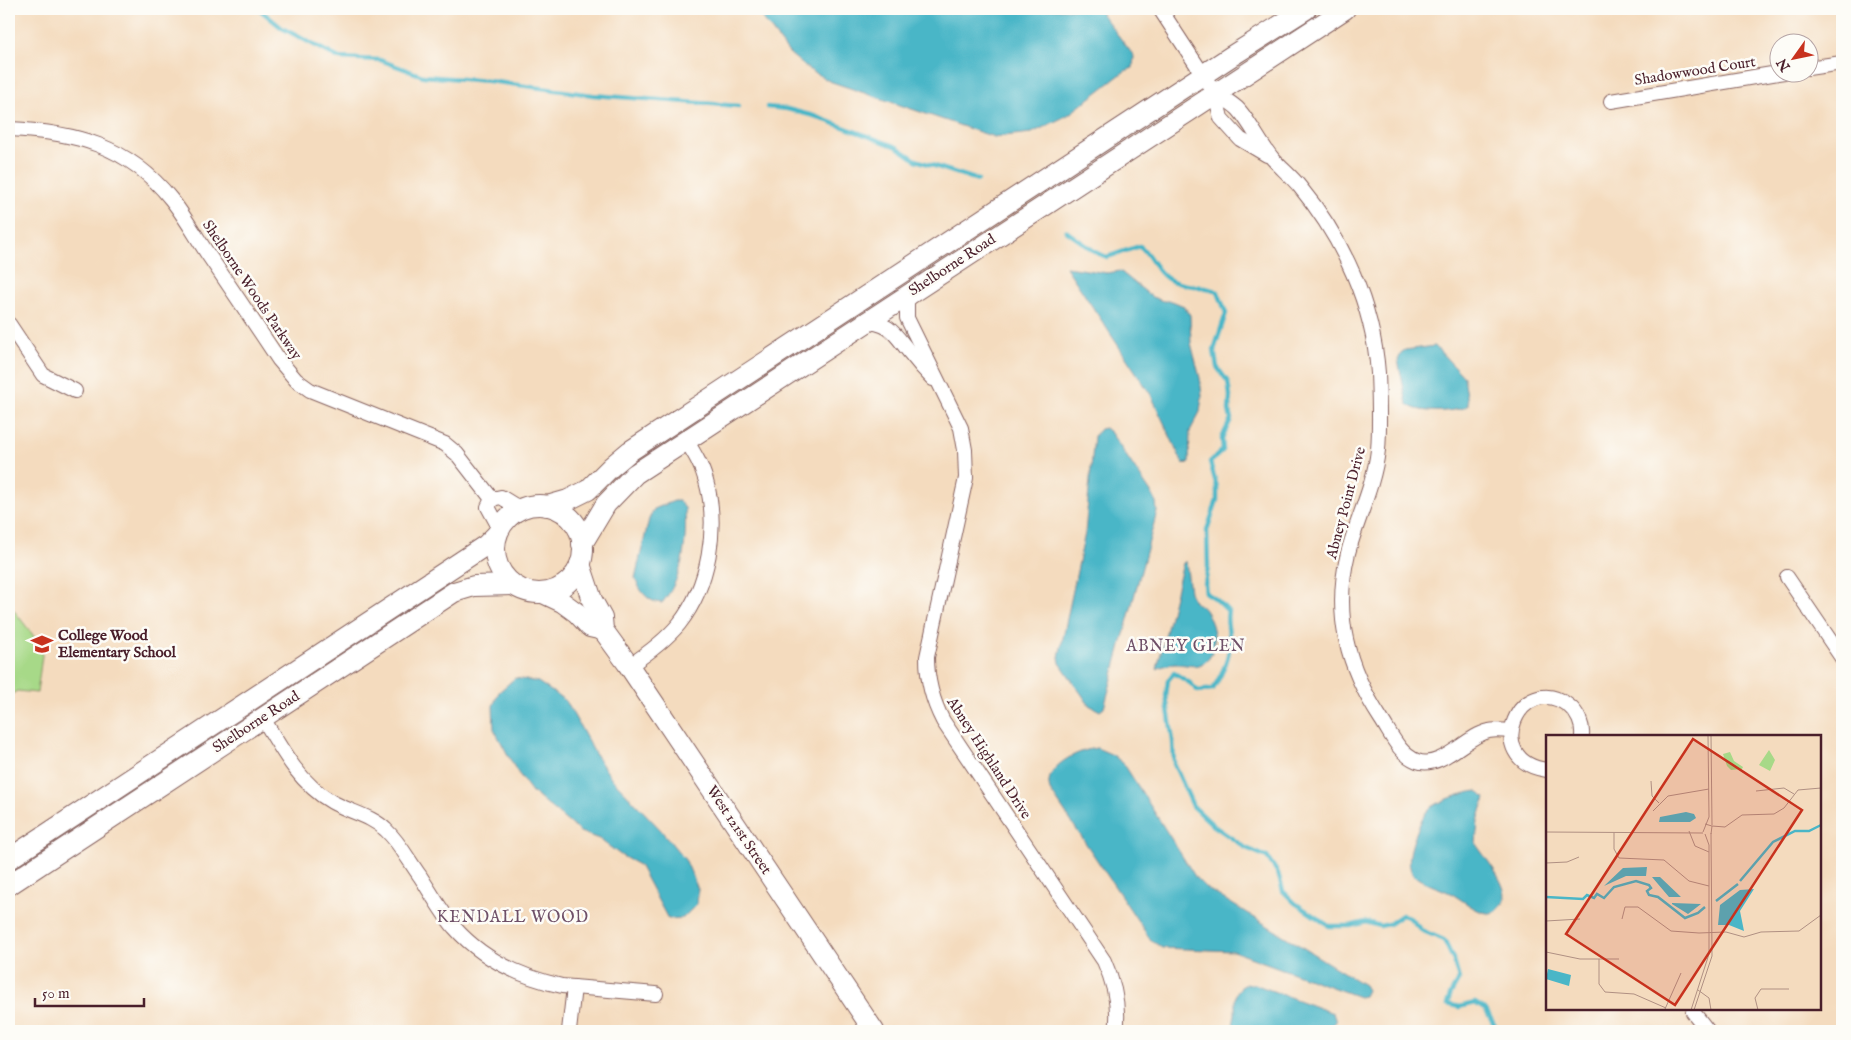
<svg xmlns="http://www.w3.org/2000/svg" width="1851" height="1040" font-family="'IM FELL English',serif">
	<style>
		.green { fill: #a7d988; stroke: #787c5a }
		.water { fill: #4ab6c7; stroke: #4a6a79 }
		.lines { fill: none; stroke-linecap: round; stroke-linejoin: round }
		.stream { stroke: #4ab6c7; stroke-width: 4.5 }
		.street-casing { stroke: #86615e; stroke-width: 16 }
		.secondary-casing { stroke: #86615e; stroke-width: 22 }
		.street { stroke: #fff; stroke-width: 14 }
		.secondary { stroke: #fff; stroke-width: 20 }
		.labels { text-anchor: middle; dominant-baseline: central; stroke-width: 5; stroke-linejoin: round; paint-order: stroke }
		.street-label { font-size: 15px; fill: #4a1f2b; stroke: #fdfcf7 }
		.poi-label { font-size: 15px; font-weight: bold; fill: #4a1f2b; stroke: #fdfcf7; text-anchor: start }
		.neighbourhood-label { font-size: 16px; letter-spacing: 1px; fill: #6f5068; stroke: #fdfcf7 }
		.inset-river { fill: none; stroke: #4ab6c7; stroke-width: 2.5 }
		.inset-road { fill: none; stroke: #b09083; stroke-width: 1 }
		.view { fill: #c8321e; fill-opacity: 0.15; stroke: #c8321e; stroke-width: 2.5 }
		.inset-edge { fill: none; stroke: #4a1f2b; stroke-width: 2.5 }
	</style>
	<rect width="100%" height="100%" fill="#fdfcf7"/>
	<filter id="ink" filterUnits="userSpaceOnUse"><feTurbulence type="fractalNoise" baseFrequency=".02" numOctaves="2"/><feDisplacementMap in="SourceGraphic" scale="10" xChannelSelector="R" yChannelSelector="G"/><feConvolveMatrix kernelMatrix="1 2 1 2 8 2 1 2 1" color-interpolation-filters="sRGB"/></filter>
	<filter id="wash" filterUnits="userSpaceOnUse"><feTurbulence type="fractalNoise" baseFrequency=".0096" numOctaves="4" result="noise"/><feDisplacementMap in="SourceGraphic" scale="20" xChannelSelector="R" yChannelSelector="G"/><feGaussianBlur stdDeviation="1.12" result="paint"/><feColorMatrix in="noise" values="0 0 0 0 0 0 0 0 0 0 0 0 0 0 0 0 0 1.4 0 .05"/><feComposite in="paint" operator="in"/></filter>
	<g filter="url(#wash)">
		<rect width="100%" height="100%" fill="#f4dbbe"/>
		<!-- green -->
		<path class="green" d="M9,604L43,648L37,693L17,691L9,696Z"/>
		<!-- water -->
		<g class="water">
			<path d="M755,9H1098L1134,56L1133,68L1125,71L1068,115L1032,133L994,137L829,81L808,69L789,53Z"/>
			<path d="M1066,267L1107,273L1120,271L1152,297L1163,301H1172L1184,306L1190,315L1191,343L1200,378L1202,396L1200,412L1190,431L1189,463L1183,464L1151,395Z"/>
			<path d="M1435,346L1464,377L1468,402V405L1464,408C1451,412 1417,414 1407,404L1398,360L1402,352L1405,350Z"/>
			<path d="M1105,428L1111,433L1152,494L1156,502L1157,512L1104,708L1100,711L1089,705L1060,663L1059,657L1085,533L1094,436L1100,429Z"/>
			<path d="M674,501H679L685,508C687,541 684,577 662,603C647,602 640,591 635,578L649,519L654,509Z"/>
			<path d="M1186,561L1190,592L1194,602C1205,606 1208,614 1212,625C1216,638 1216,660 1199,665C1192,667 1183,664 1176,664C1169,664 1163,666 1157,669L1183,563Z"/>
			<path d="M515,678L538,682L566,701L597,757L612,779L660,829L686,861L698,889L697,904L683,918L668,919L639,865L622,856L599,839L580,832L532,792L516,770L494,729L493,706L499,692Z"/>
			<path d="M1097,748L1113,755L1124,764L1196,878L1206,888L1364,985L1367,990L1364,996L1359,997L1233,951L1162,948L1150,939L1050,790C1042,767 1078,750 1097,748Z"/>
			<path d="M1478,791L1485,798L1478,821L1476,844C1484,857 1513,889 1503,904C1500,909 1493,914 1487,913C1474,911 1462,899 1450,893C1440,888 1428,885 1419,879C1415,877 1413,874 1411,871C1406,858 1414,838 1419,826C1421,821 1424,814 1428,810C1438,801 1464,792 1478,791Z"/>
			<path d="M1247,984H1254L1333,1013L1336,1022L1326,1031H1232C1233,1026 1234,1020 1235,1015C1236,1003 1231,990 1247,984Z"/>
		</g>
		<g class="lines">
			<!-- stream -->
			<g class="stream">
				<path d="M259,9L282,28L339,58L380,60L423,76L489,81L593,95L739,106"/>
				<path d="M767,107L787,109L814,116L897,147L916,160L978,180"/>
				<path d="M1066,231L1097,253L1107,257L1140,246C1151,255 1155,271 1168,279C1183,288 1202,284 1218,292L1226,313L1214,350L1217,367L1228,382L1230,396L1229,410L1231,419L1222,438L1223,450L1210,462L1217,487V500L1207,530L1208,567L1205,584L1206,593L1217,600L1228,611C1226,620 1228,625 1229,634C1232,655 1223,672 1213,689L1198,691L1190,683L1174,673L1168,680L1166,696L1173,741L1174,764L1193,806L1214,826L1246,848L1267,857L1278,873L1283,891L1295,903L1329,926H1350L1366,922L1380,926L1389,924L1402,915L1409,917L1421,930L1444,940L1454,961L1459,979L1451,993L1447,1004L1459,1007L1475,1003L1486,1010L1495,1026L1492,1031"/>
			</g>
		</g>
	</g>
	<g filter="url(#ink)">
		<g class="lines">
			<!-- street casing -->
			<g class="street-casing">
				<g id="street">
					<path d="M1160,9L1215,93L1221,118L1240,139L1267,155"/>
					<path d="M1808,68L1842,63"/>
					<path d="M1215,93C1222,98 1233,103 1239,110C1252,125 1260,144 1273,159C1282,169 1292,177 1300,187C1343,239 1373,305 1378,373C1379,398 1380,426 1378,450C1374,486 1357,519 1348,553C1333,615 1347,667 1381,719C1391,734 1399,754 1417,761C1441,770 1466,736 1489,731C1496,729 1504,731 1511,731"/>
					<path d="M1611,101L1784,72"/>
					<path d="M9,129C74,132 128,145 171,199C184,215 195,235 207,253C231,288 255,324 279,360L296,380L310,390L445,444L457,454L492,499"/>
					<path d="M912,292L907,302V318L961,428L965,450L966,478L927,657C927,681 932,700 943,721L1104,961C1114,983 1120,1006 1116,1031"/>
					<path d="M864,322C891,322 895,335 911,354C918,363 925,371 933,379"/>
					<path d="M9,324L43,375L75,391"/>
					<path d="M492,499L501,497L514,505L523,508"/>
					<path d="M492,499L488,507L500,529"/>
					<path d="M1787,577L1842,658"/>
					<path d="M629,666C647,654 665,641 679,624C709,586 719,527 706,481C702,466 694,453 686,440"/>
					<path d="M263,718C281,749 300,784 332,802C350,812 372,816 386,830C400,843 409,861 420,876C431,893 441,911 454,927C483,960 521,977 562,986L656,994"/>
					<path d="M1547,770C1479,761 1521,668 1569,706C1578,713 1583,725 1582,736"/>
					<path d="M1693,1012L1708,1031"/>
					<path d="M569,1031L574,987"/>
				</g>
			</g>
			<!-- secondary casing -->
			<g class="secondary-casing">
				<g id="secondary">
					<circle cx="539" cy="549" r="44"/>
					<path d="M547,506L568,500L588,490L611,467L630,451L1230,57L1306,9"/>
					<path d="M582,544L606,504L635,474L1345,9"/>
					<path d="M580,564L592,600L602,618L603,630L627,663L874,1031"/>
					<path d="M543,593L562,602L577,613L590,627L603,630"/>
					<path d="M9,859L486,545L496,535"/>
					<path d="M9,885L454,592L474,586L513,585"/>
				</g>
			</g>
			<!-- street -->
			<use href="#street" class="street"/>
			<!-- secondary -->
			<use href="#secondary" class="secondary"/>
		</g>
	</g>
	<!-- icons -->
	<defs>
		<g id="school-bare" transform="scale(1.725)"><path d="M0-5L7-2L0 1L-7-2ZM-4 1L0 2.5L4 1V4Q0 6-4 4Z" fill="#c8321e" stroke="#fdfcf7" stroke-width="2.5" paint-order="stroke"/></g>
	</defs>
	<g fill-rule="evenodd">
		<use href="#school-bare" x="42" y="644"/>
	</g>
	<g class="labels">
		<!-- street labels -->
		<g class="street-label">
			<text transform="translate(1695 71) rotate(-9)">Shadowwood Court</text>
			<text transform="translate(952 265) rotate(-33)">Shelborne Road</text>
			<text transform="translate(252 290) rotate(56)">Shelborne Woods Parkway</text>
			<text transform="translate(1346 503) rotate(-75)">Abney Point Drive</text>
			<text transform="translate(256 722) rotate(-33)">Shelborne Road</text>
			<text transform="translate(989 758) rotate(57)">Abney Highland Drive</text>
			<text transform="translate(739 830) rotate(56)">West 121st Street</text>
		</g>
		<!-- poi labels -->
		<g class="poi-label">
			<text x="58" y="635">College Wood<tspan x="58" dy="17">Elementary School</tspan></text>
		</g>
		<!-- neighbourhood labels -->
		<g class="neighbourhood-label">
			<text x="1186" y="647">ABNEY GLEN</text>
			<text x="513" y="918">KENDALL WOOD</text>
		</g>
	</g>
	<!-- overview -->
	<g transform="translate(1546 735)">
		<rect width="275" height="275" fill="#f4dbbe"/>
		<path d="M223,15L229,25L224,36L213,30ZM184,17L188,26L197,32L196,34L185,35L181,31L177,19Z" fill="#a7d988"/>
		<path d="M140,77L148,79L150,83L144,87H113L114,82ZM101,132L100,141H80L58,151L77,133ZM106,142H114L135,162H123ZM208,154L194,176L198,196L183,190H172L174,170L194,155ZM126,169V168L155,169L142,179ZM2,234L25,240L23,251L0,244Z" fill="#4ab6c7"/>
		<path class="inset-river" d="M194,146L227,107L249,96H263L275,90M0,162L37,164L41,160L48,163L51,159L58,163L68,152L90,146L103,150L105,153L101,156L103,160L112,162L139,183L152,178L159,172M170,166L192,149"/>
		<path class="inset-road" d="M165,0L166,90M105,46L106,61L113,68M210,56L238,53L248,59M107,76L122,61L163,54M159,89L166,91L165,99M166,91L179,92L196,80L228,79L238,73L252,55L275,53M143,96L149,111L163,117M0,97L157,98M68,97V114L73,123L118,125L143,146L163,151M157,97L163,82L162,0M0,128L21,127L33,122M76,184L79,172H92L125,196L153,198M0,186L34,184M153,198L180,197L198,202L215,197L253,196L275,180M0,217L34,224H73M53,224V249L59,257L88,259L120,273M152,255L163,263L165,275M119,274L135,238M145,275L163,219V110L159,99M148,275L166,221L165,98M212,275L209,263L215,254H243"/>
		<path class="view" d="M147,4L256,75L129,270L20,199Z"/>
		<rect width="275" height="275" class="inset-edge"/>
	</g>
	<!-- margin -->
	<rect width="1851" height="1040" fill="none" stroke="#fdfcf7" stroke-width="30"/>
	<!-- north arrow -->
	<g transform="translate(1794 58) rotate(237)"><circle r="24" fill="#fdfcf7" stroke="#b5a4a5"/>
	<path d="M0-4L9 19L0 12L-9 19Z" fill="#c8321e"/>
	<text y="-8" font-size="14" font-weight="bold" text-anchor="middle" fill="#4a1f2b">N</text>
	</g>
	<!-- scale -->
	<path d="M35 998v8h109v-8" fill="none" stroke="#4a1f2b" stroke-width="2.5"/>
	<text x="42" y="998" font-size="15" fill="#4a1f2b" stroke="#fdfcf7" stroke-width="4" paint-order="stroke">50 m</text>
</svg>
